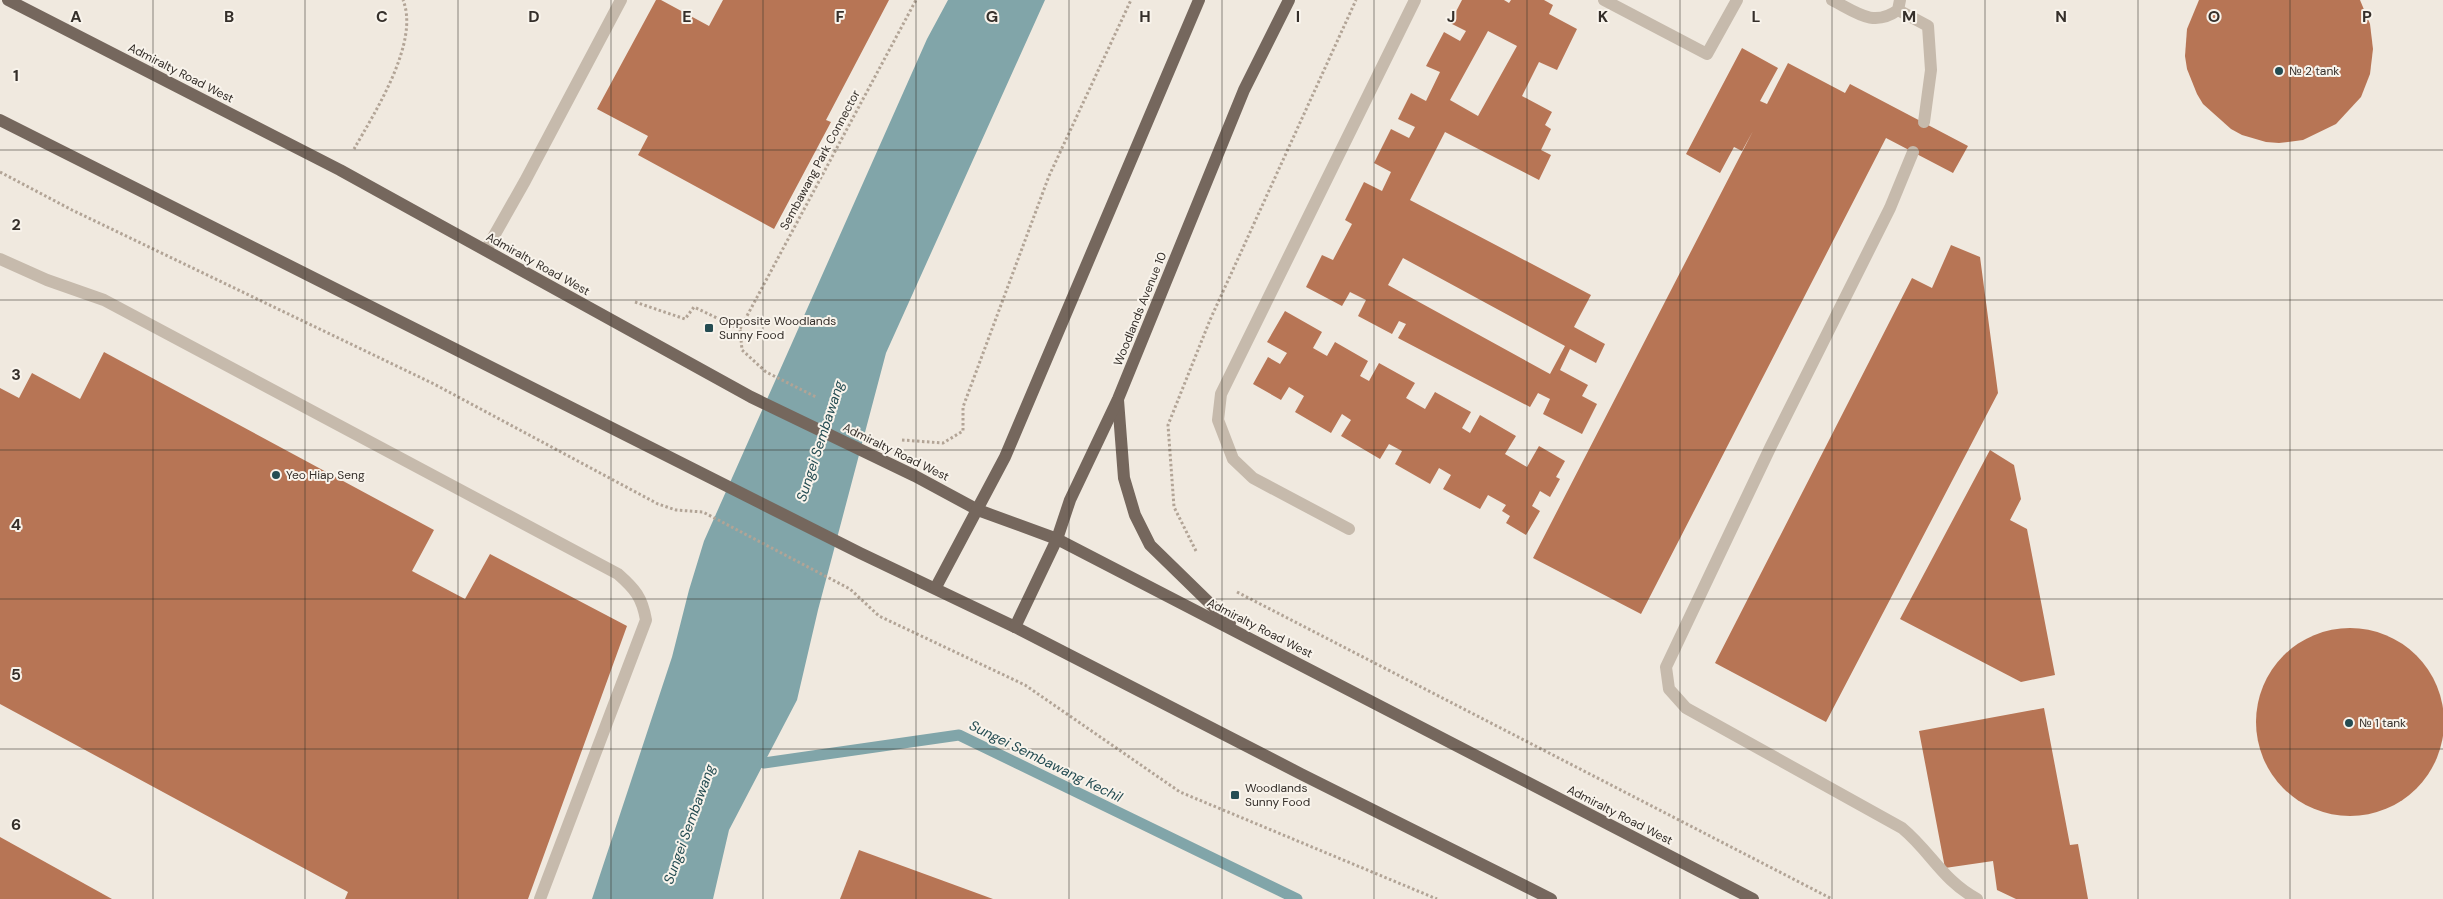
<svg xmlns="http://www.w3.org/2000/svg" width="2443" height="899" font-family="'DM Sans',sans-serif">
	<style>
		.water { fill: #81a5a9 }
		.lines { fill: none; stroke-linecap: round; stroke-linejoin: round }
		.stream { stroke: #81a5a9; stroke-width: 11 }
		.building { fill: #b77555; fill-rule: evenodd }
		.path { stroke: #b2a496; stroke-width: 3; stroke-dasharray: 2.5 2.5; stroke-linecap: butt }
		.lane { stroke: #c6baac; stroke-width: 12 }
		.street { stroke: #c6baac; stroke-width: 12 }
		.primary { stroke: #75675d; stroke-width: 12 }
		.grid { fill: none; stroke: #352f2a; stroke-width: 1; stroke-opacity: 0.55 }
		.poi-dot { fill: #244c52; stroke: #f8f3eb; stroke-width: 2 }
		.labels { text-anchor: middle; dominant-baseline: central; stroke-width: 4; stroke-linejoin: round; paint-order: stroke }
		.poi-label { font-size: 12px; fill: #352f2a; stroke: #f8f3eb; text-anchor: start }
		.street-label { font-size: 12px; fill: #352f2a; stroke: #f8f3eb }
		.water-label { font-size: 14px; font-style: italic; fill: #244c52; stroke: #f8f3eb }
		.grid-label { font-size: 16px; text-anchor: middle; font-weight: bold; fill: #352f2a; stroke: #f8f3eb; stroke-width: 4; stroke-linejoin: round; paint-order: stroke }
	</style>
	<rect width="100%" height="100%" fill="#f0e9df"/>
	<!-- water -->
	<path class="water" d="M948,0H1045L886,353L818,610L797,700L729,830L713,899H592L672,657L689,590L704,541L927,39Z"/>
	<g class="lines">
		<!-- stream -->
		<path class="stream" d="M764,763L959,735L1297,899"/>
	</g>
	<!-- building -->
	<g class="building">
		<path d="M656,0H661L709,26L723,0H889L826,120L831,122L774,229L638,155L648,136L597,109Z"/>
		<path d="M1462,0H1504L1509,3L1511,0H1544L1553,5L1549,14L1577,29L1557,70L1539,62L1522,96L1552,112L1545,125L1551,129L1541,150L1551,155L1539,180L1445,132L1410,200L1591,295L1574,327L1605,344L1596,363L1570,349L1560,370L1588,385L1582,396L1597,404L1582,434L1543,414L1550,399L1538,393L1530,407L1398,338L1406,324L1399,321L1392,334L1358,316L1366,300L1350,292L1342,306L1306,287L1322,255L1333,260L1352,224L1345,220L1364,182L1382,191L1391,172L1374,163L1391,129L1409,138L1415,127L1398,119L1411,93L1426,101L1440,72L1426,66L1444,32L1460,41L1466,31L1450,23ZM1488,31L1517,46L1478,116L1450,100ZM1403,258L1565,346L1550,374L1388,285Z"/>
		<path d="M2199,0H2360L2370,24L2373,49L2370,74L2361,97L2336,124L2303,140L2279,143L2266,142L2242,135L2231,129L2203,104L2197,94L2187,69L2185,56L2187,29Z"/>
		<path d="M1742,48L1778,68L1760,101L1767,104L1788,63L1845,93L1850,84L1968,146L1953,173L1886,138L1641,614L1533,558L1753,131L1742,151L1734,147L1720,173L1686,154Z"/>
		<path d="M1951,245L1980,257L1998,393L1826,722L1715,663L1912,278L1932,288Z"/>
		<path d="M1285,311L1322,332L1313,348L1327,356L1335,342L1368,361L1360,376L1369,381L1379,363L1415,383L1406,398L1425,409L1435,392L1471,412L1462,428L1470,433L1480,415L1516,436L1505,454L1527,467L1539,446L1565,461L1556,477L1560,479L1550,497L1540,491L1532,506L1540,511L1526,535L1506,523L1510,516L1502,511L1506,505L1488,495L1480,509L1443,489L1451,475L1439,468L1430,484L1395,464L1402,451L1389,444L1380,459L1341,436L1351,420L1342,414L1331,433L1295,412L1304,396L1289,387L1281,400L1253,384L1268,357L1280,364L1287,353L1267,342Z"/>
		<path d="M104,352L434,530L412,571L465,599L490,554L627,626L528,899H345L348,892L0,704V388L19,398L32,373L80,399Z"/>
		<path d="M1990,450L2014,465L2021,499L2010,520L2027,529L2055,675L2021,682L1900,619Z"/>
		<circle cx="2350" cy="722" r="94"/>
		<path d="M2044,708L2070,845L2078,844L2088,899H2016L1997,890L1993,861L1945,868L1919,731Z"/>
		<path d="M0,837L112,899H0Z"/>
		<path d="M859,850L993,899H840Z"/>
	</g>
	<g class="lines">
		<!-- path -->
		<g class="path">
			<path d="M354,149C375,112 420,42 403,0"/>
			<path d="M0,172L72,210L434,384L658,504L676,510L703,512L850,589L879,616L1025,685L1180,792L1437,899"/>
			<path d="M635,302L685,319L694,307L740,329L742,350L766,372L816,397"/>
			<path d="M740,329L916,0"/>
			<path d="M902,440L943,443L963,431V407L1049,176L1131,0"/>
			<path d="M1196,551L1174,507L1168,425L1210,320L1356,0"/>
			<path d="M1237,592L1832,899"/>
		</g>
		<!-- lane -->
		<g class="lane">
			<path d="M1604,0L1707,54L1737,0"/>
			<path d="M1898,10L1928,26L1931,70L1924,122"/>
			<path d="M1913,152L1890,208L1771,446L1666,667L1669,689L1686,708L1902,828C1931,852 1942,880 1977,899"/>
			<path d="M486,250L525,181L621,0"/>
			<path d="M0,259L47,280L104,300L618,574C635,589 642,597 646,620L540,899"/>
			<path d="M1349,529L1253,478L1233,459L1218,420L1221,394L1415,0"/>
		</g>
		<!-- street -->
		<path class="street" d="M1832,0C1856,12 1873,28 1898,10L1900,0"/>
		<!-- primary -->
		<g class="primary">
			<path d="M8,0L340,170L751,397L915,476L978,510L1057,539L1753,899"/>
			<path d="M0,120L860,553L1015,627L1301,774L1551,899"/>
			<path d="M1118,400L1124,478L1135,515L1150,545L1230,623"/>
			<path d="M936,587L1005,457L1199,0"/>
			<path d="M1015,627L1057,539L1070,500L1118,399L1244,90L1289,0"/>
		</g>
	</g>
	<!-- grid -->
	<path class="grid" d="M153,0V899M305,0V899M458,0V899M611,0V899M763,0V899M916,0V899M1069,0V899M1222,0V899M1374,0V899M1527,0V899M1680,0V899M1832,0V899M1985,0V899M2138,0V899M2290,0V899M0,150H2443M0,300H2443M0,450H2443M0,599H2443M0,749H2443"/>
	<!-- markers -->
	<g class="poi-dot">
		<circle cx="2279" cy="71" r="5"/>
		<rect x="704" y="323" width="10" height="10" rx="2.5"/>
		<circle cx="276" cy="475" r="5"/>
		<circle cx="2349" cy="723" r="5"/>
		<rect x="1230" y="790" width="10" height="10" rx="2.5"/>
	</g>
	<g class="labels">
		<!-- poi labels -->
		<g class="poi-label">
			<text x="2289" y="71">№ 2 tank</text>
			<text x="719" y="321">Opposite Woodlands<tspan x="719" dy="14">Sunny Food</tspan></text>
			<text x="286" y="475">Yeo Hiap Seng</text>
			<text x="2359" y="723">№ 1 tank</text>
			<text x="1245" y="788">Woodlands<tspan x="1245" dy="14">Sunny Food</tspan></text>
		</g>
		<!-- street labels -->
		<g class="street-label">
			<text transform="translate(181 73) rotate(27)">Admiralty Road West</text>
			<text transform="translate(820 160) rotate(-62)">Sembawang Park Connector</text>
			<text transform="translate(538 264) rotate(29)">Admiralty Road West</text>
			<text transform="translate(1140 309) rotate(-68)">Woodlands Avenue 10</text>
			<text transform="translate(896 452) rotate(26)">Admiralty Road West</text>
			<text transform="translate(1260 628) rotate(27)">Admiralty Road West</text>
			<text transform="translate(1620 815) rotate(27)">Admiralty Road West</text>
		</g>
		<!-- water labels -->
		<g class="water-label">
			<text transform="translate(820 441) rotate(-72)">Sungei Sembawang</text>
			<text transform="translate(1046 761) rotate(26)">Sungei Sembawang Kechil</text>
			<text transform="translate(689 824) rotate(-70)">Sungei Sembawang</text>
		</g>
	</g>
	<g class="grid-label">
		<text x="76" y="22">A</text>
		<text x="229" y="22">B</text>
		<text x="382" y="22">C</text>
		<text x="534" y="22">D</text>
		<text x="687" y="22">E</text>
		<text x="840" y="22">F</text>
		<text x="992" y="22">G</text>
		<text x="1145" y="22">H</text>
		<text x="1298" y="22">I</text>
		<text x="1451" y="22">J</text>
		<text x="1603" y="22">K</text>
		<text x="1756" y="22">L</text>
		<text x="1909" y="22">M</text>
		<text x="2061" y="22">N</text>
		<text x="2214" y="22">O</text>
		<text x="2367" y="22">P</text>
		<text x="16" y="81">1</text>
		<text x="16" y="230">2</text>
		<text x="16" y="380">3</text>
		<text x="16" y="530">4</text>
		<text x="16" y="680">5</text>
		<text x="16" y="830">6</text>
	</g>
</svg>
